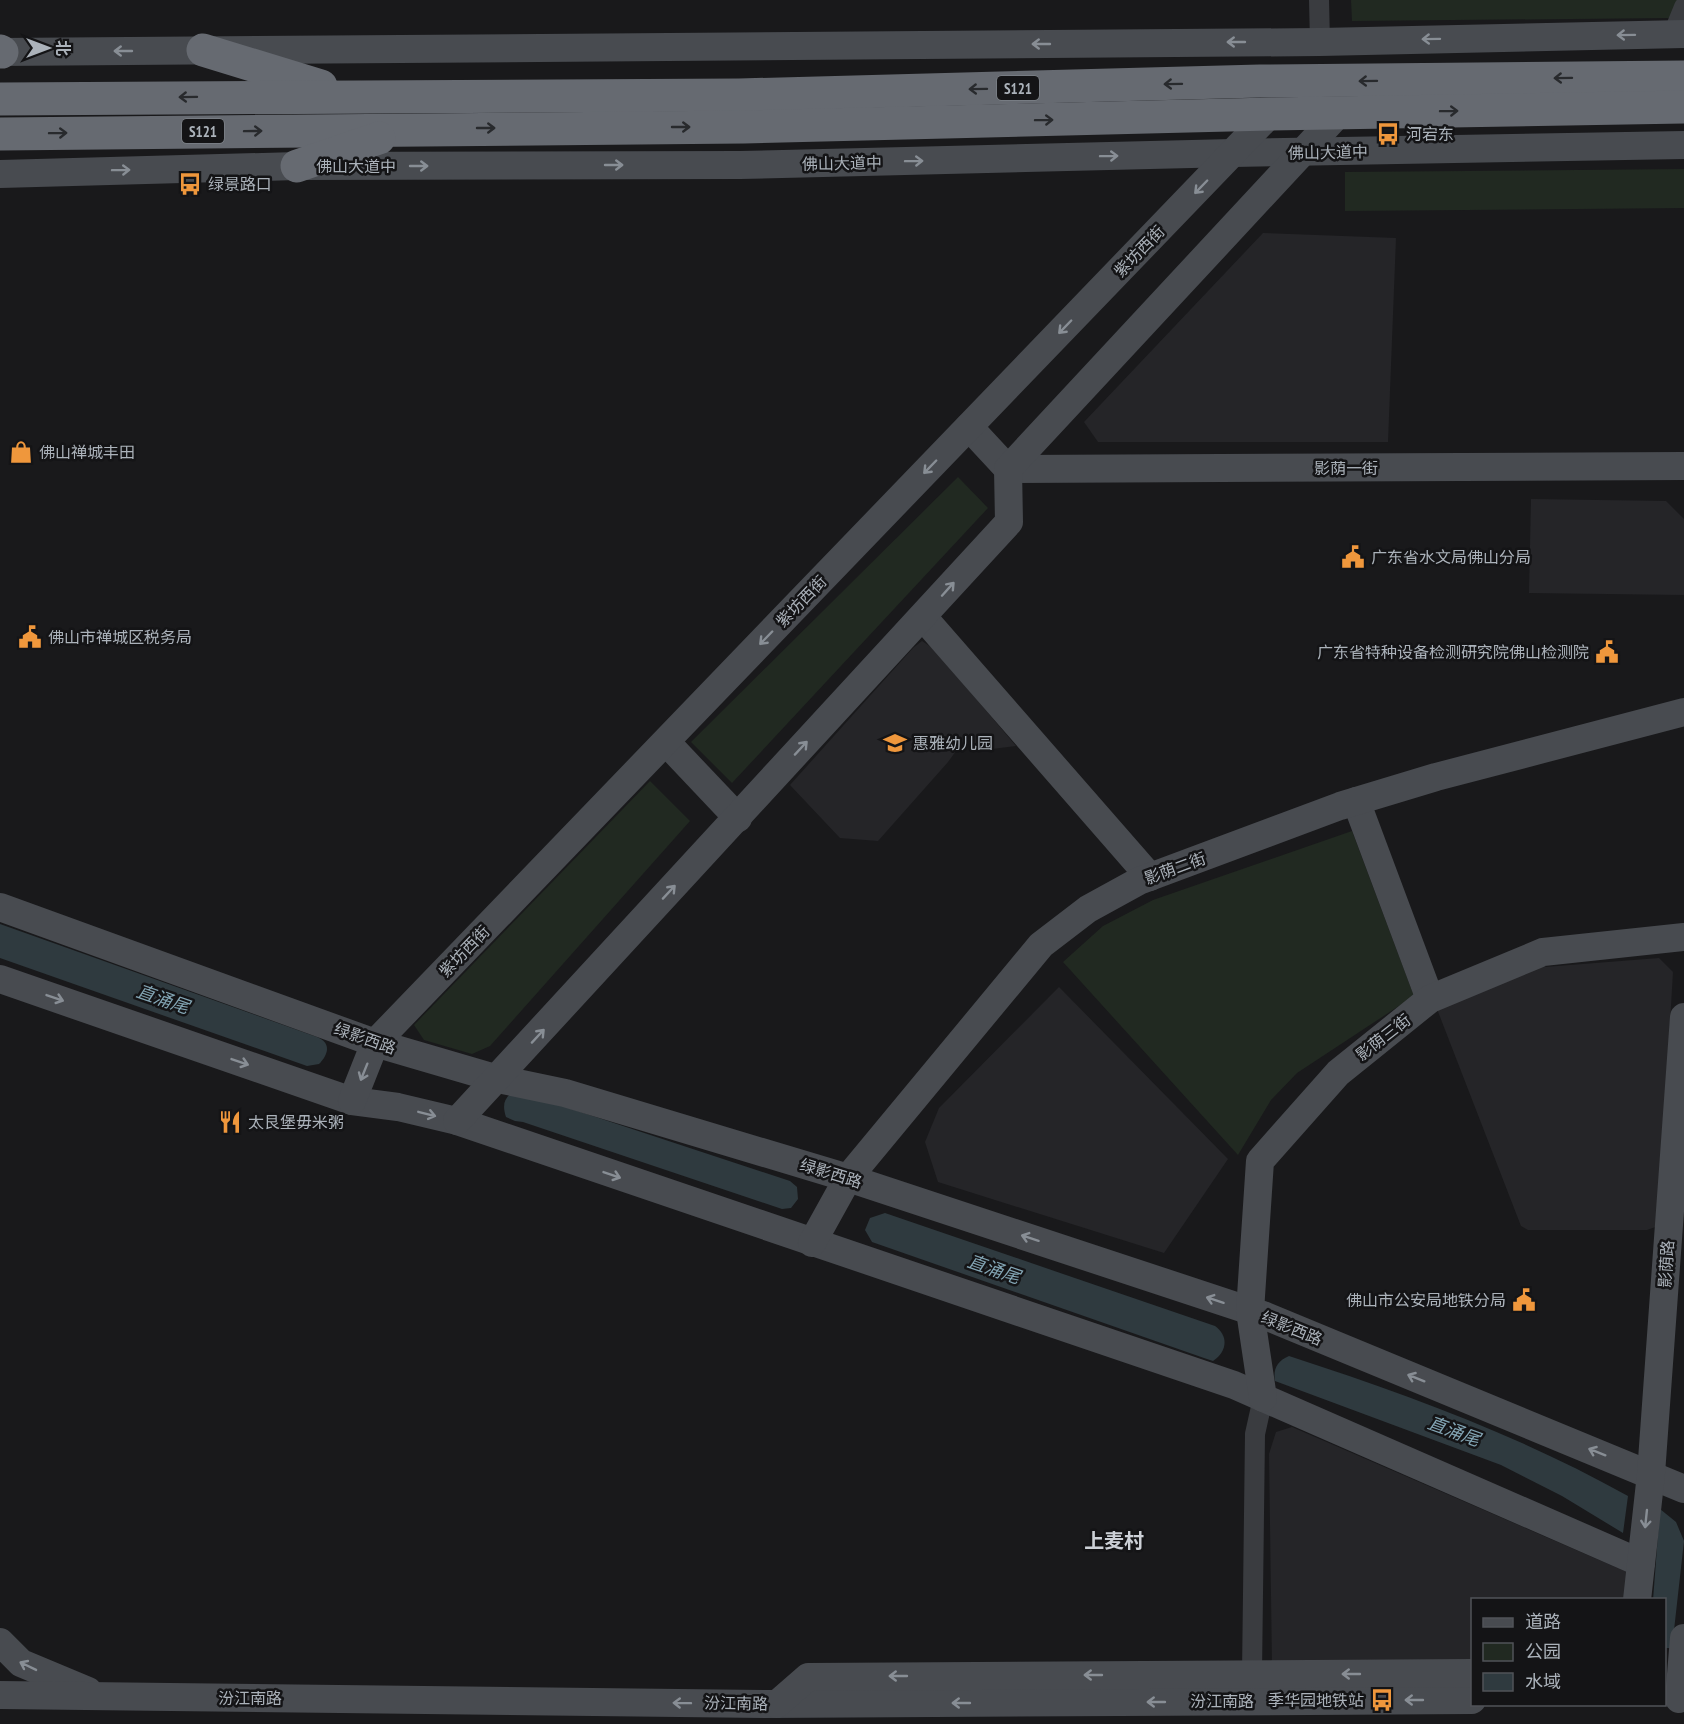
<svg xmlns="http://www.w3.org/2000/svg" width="1684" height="1724" font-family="'PT Sans Narrow','Noto Sans SC',sans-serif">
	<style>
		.built { fill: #252528 }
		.green { fill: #212921 }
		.water { fill: #2f3a3f }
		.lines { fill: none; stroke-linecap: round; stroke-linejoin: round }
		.street { stroke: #3a3c40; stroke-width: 20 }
		.secondary { stroke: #484b50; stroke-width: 28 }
		.highway { stroke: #666a71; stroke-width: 33 }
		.oneway { stroke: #888e95 }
		.oneway2 { stroke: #282a2d }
		.labels { text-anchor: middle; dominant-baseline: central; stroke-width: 5; stroke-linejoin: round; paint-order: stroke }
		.shield { fill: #141416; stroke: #7e8389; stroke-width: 1.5 }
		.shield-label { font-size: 15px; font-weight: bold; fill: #abb2ba }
		.poi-label { font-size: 16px; fill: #abb2ba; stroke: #141416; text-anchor: start }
		.street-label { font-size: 16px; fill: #abb2ba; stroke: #141416 }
		.water-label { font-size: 18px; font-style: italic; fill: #83a5b4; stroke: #141416 }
		.quarter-label { font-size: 20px; font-weight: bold; fill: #ccd0d6; stroke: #141416 }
	</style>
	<rect width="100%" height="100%" fill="#19191b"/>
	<!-- built -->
	<g class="built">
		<path d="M1263,233L1396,238L1388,442H1098L1084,422Z"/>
		<path d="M1531,499L1666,501L1684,519V595L1529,593Z"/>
		<path d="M922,641L934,649L1016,746L992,749L964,740L948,762L878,841L840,838L790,785L913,648Z"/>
		<path d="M1659,958L1673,972L1658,1226L1647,1230H1528L1521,1226L1437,1009L1532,968Z"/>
		<path d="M1059,987L1228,1159L1164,1253L938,1182L925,1142L939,1108Z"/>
		<path d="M1292,1427L1627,1572L1624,1599L1472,1600V1668L1272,1666L1269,1454L1276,1432Z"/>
	</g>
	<!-- green -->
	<g class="green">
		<path d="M1351,0H1679L1671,18L1352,21Z"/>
		<path d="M1684,169V208L1345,211V172Z"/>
		<path d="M958,477L988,508L732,783L691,742Z"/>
		<path d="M650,781L690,821L490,1046L472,1054L424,1040L414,1025Z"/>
		<path d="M1352,831L1414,996L1297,1073L1271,1100L1238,1155L1063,962L1103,926L1153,900Z"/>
	</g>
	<!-- water -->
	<g class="water">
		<path d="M0,924L317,1037C332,1043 328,1055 319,1064L307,1066L0,958Z"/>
		<path d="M514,1090L790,1181L797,1187L798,1199L791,1208L782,1209L523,1122L515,1121L506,1117C502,1104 504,1099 514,1090Z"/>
		<path d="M885,1213L1215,1326C1229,1336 1227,1352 1213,1361L1204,1358L872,1242L865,1230L870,1218Z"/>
		<path d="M1289,1356C1406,1394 1521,1436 1628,1496L1623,1533L1562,1496L1501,1465L1275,1381C1273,1369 1277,1361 1289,1356Z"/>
		<path d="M1660,1509L1676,1522L1684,1541L1672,1648H1665L1664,1600H1653Z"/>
	</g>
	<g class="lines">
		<!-- street -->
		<g class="street">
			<path d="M1319,0L1320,42"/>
			<path d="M1673,34L1684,7"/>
			<path d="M1252,1674L1255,1434L1263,1398"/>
		</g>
		<!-- secondary -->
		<g class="secondary">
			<path d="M0,52L1320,42L1684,34"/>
			<path d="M0,174L297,166L740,165L1233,153L1684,145"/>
			<path d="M969,427L1008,469L1684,466"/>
			<path d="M923,617L1150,877"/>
			<path d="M666,742L738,818"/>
			<path d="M1356,801L1430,999"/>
			<path d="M0,907L375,1043L498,1079L565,1093L848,1178L1263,1315L1684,1489"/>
			<path d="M0,979L352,1101L398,1107L457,1121L1234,1385L1641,1563"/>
			<path d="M352,1101L375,1043L1270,114"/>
			<path d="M457,1121L1009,522L1008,469L1339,113"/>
			<path d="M812,1243L848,1178L1041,945L1088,909L1139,881L1340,806L1436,777L1684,712"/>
			<path d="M1263,1398L1250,1311L1260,1161L1338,1073L1430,999L1543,952L1684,937"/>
			<path d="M1637,1600L1651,1474L1684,1017"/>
			<path d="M0,1642L21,1663L88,1691"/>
			<path d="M0,1695L766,1704L1472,1700"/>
			<path d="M1679,1699L1684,1638"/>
			<path d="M777,1704L808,1677L1472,1673"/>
		</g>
		<!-- highway -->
		<g class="highway">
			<path d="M203,50L321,86"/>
			<path d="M0,51L2,52"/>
			<path d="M0,99L739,95L1260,81L1684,77"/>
			<path d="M0,134L744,127L1270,114L1684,107"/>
			<path d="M297,166L379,138"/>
		</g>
	</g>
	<!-- one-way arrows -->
	<defs><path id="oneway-shaft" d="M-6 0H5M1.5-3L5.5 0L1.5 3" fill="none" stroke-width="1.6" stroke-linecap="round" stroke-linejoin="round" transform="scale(1.5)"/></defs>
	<g class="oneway">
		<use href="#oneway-shaft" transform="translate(1626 35) rotate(179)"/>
		<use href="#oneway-shaft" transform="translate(1431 39) rotate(179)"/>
		<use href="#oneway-shaft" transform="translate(1236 42) rotate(180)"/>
		<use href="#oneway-shaft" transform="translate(1041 44) rotate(180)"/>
		<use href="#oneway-shaft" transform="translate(123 51) rotate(180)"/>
		<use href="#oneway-shaft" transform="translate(1109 156) rotate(-1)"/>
		<use href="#oneway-shaft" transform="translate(914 161) rotate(-1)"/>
		<use href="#oneway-shaft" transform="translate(614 165)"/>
		<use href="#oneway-shaft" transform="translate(419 166)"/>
		<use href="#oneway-shaft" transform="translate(121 170) rotate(-1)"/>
		<use href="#oneway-shaft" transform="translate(1201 187) rotate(134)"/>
		<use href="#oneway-shaft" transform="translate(1065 327) rotate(134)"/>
		<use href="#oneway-shaft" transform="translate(930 467) rotate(134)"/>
		<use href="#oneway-shaft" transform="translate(948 589) rotate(-48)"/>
		<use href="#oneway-shaft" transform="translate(766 638) rotate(134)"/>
		<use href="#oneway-shaft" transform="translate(801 748) rotate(-47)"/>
		<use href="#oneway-shaft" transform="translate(669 892) rotate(-47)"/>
		<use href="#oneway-shaft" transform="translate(55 998) rotate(19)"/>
		<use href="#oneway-shaft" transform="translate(538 1036) rotate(-47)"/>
		<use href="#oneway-shaft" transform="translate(240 1062) rotate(19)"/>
		<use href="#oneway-shaft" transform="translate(364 1072) rotate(112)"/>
		<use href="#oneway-shaft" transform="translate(427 1114) rotate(14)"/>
		<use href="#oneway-shaft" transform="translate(612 1175) rotate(19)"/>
		<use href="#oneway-shaft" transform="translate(1030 1238) rotate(-162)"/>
		<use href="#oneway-shaft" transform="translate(1215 1300) rotate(-162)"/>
		<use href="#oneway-shaft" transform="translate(1416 1378) rotate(-158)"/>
		<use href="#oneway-shaft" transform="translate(1597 1452) rotate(-158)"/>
		<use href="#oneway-shaft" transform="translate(1646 1519) rotate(96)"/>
		<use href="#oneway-shaft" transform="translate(28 1666) rotate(-154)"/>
		<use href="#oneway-shaft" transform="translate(1351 1674) rotate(180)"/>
		<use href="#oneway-shaft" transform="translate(1093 1675) rotate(180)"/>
		<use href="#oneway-shaft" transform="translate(898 1676) rotate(180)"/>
		<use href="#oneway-shaft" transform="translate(1414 1700) rotate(180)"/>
		<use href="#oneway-shaft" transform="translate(1156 1702) rotate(180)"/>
		<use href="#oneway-shaft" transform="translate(682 1703) rotate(-179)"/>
		<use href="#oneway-shaft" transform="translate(961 1703) rotate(180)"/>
	</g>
	<g class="oneway2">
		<use href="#oneway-shaft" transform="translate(1563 78) rotate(179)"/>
		<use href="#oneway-shaft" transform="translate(1368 81) rotate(179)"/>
		<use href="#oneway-shaft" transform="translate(1173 84) rotate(179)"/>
		<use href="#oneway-shaft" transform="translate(978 89) rotate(179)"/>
		<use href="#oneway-shaft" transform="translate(188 97) rotate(179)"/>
		<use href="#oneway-shaft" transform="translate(1449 111) rotate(-1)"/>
		<use href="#oneway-shaft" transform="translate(1044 120) rotate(-1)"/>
		<use href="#oneway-shaft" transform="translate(681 127)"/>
		<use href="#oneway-shaft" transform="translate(486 128)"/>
		<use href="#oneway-shaft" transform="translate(253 131) rotate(-1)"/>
		<use href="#oneway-shaft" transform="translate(58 133) rotate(-1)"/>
	</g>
	<!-- icons -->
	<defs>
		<g id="bus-bare" transform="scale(1.8)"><path d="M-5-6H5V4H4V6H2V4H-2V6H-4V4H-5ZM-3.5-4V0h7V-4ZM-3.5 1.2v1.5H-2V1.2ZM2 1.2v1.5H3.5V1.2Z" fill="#ef973c" stroke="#141416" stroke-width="2.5" paint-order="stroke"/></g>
		<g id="shop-bare" transform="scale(1.8)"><path d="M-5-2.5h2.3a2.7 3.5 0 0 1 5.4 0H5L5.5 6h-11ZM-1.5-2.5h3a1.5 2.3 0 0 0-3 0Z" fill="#ef973c" stroke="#141416" stroke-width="2.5" paint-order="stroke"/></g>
		<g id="civic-bare" transform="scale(1.8)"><path d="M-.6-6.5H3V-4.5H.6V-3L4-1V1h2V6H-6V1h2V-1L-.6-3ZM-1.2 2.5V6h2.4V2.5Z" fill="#ef973c" stroke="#141416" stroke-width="2.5" paint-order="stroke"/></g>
		<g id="school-bare" transform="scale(1.8)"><path d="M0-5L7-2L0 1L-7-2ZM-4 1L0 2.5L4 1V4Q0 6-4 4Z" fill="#ef973c" stroke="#141416" stroke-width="2.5" paint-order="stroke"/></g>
		<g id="restaurant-bare" transform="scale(1.8)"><path d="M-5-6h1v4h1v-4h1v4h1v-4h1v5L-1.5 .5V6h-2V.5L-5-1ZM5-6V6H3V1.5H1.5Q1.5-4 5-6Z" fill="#ef973c" stroke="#141416" stroke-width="2.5" paint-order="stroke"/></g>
	</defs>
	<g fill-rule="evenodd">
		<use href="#bus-bare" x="1388" y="134"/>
		<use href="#bus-bare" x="190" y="184"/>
		<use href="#shop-bare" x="21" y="452"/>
		<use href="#civic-bare" x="1353" y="557"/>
		<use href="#civic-bare" x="30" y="637"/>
		<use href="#civic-bare" x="1607" y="652"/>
		<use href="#school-bare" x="895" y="743"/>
		<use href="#restaurant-bare" x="230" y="1122"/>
		<use href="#civic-bare" x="1524" y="1300"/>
		<use href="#bus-bare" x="1382" y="1700"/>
	</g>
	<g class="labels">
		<!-- shield labels -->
		<g class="shield">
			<rect x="997" y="76" width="42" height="24" rx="4.5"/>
			<rect x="182" y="119" width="42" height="24" rx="4.5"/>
		</g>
		<g class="shield-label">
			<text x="1018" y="88">S121</text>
			<text x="203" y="131">S121</text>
		</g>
		<!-- poi labels -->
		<g class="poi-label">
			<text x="1406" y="134">河宕东</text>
			<text x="208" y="184">绿景路口</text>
			<text x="39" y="452">佛山禅城丰田</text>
			<text x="1371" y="557">广东省水文局佛山分局</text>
			<text x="48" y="637">佛山市禅城区税务局</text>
			<text x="1589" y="652" text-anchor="end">广东省特种设备检测研究院佛山检测院</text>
			<text x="913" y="743">惠雅幼儿园</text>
			<text x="248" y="1122">太艮堡毋米粥</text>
			<text x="1506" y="1300" text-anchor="end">佛山市公安局地铁分局</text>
			<text x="1364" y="1700" text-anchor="end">季华园地铁站</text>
		</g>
		<!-- street labels -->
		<g class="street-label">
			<text transform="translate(1328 152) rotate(-1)">佛山大道中</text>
			<text transform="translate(842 163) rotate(-1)">佛山大道中</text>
			<text x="356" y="166">佛山大道中</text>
			<text transform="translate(1139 251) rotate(-46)">紫坊西街</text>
			<text x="1346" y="468">影荫一街</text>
			<text transform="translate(801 601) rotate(-46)">紫坊西街</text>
			<text transform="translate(1175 868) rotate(-20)">影荫二街</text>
			<text transform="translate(464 951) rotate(-46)">紫坊西街</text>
			<text transform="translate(1383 1037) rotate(-38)">影荫三街</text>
			<text transform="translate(365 1038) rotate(19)">绿影西路</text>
			<text transform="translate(831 1173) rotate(17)">绿影西路</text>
			<text transform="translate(1666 1264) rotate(-86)">影荫路</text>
			<text transform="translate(1292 1328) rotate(22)">绿影西路</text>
			<text x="250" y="1698">汾江南路</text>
			<text x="1222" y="1701">汾江南路</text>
			<text transform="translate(736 1703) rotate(1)">汾江南路</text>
		</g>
		<!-- water labels -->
		<g class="water-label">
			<text transform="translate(163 999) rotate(19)">直涌尾</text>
			<text transform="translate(994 1269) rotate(19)">直涌尾</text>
			<text transform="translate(1454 1431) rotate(20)">直涌尾</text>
		</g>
		<!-- quarter labels -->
		<g class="quarter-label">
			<text x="1114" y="1541">上麦村</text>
		</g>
	</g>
	<!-- legend -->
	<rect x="1471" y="1598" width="195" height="108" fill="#141416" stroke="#505358" stroke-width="1.5"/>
	<rect x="1483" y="1618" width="30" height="9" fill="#484b50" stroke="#505358" stroke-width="1.5"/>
	<text x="1525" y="1628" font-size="18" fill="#abb2ba">道路</text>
	<rect x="1483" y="1643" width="30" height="18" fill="#212921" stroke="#505358" stroke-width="1.5"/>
	<text x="1525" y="1658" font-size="18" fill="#abb2ba">公园</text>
	<rect x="1483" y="1673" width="30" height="18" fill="#2f3a3f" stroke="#505358" stroke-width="1.5"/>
	<text x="1525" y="1688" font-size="18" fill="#abb2ba">水域</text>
	<!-- north arrow -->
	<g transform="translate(48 48) rotate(90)" stroke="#141416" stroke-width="4.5" paint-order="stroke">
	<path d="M0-4.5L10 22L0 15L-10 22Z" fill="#abb2ba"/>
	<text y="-9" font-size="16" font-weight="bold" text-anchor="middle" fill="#abb2ba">北</text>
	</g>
</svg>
